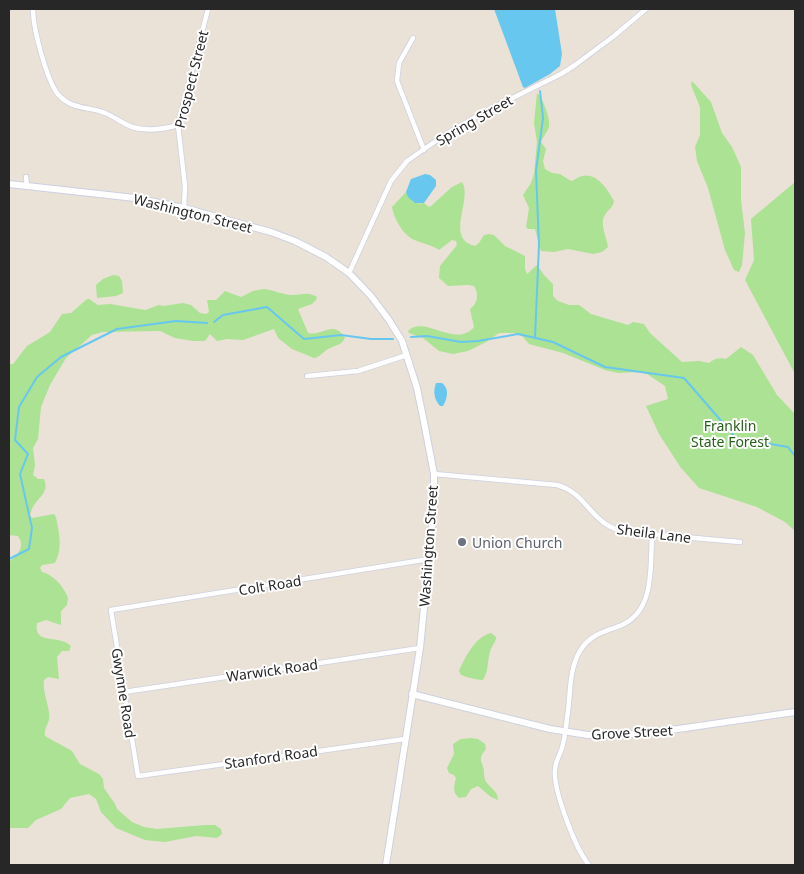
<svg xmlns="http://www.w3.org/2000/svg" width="804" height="874" font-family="'Noto Sans',sans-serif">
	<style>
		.green { fill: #abe293 }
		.water { fill: #68c7ee }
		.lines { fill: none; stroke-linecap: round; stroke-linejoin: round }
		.stream { stroke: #68c7ee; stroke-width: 2 }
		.minor-casing { stroke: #cdd0e0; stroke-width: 6 }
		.secondary-casing { stroke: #cdd0e0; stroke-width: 8 }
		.minor { stroke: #fff; stroke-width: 4.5 }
		.secondary { stroke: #fff; stroke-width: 6 }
		.worship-dot { fill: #6b7280; stroke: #fff; stroke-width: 2 }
		.labels { text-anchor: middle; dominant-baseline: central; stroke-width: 4; stroke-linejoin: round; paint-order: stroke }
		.street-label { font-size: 14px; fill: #272727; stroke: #fff }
		.park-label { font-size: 14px; fill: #256218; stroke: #fff }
		.worship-label { font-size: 14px; fill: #5b616d; stroke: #fff; text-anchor: start }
	</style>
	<rect width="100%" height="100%" fill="#eae2d7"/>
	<!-- green -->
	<g class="green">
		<path d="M692,81L711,102L722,133L732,147L741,167V200L745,233L742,265L739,272L734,270L725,250L708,188L697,161L695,147L700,135V107L691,85Z"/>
		<path d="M537,93C543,98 551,120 549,127C547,132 543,137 541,142L546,149L543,161L545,169L552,173L560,174L571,181C575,180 578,177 582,176C597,172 608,190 614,201C613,208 608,209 605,215C599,223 607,238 608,247L602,252L593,254L568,249L554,252L541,251L535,229H528L526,227L529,208L523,195L531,183L534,174L537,142L534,123Z"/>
		<path d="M462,182C473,200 444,239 475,246L479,243L484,235L489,234L494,235L505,246L525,256V269L527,274L537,265L544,275L553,284V296L558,301L569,305H579L591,314L628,325L633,322L644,324L650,333L682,362L699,361L709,363C714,359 719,357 726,359L741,347L753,355L777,395L795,414V531L785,522L757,507L699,488L681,468L659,434L646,406L668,399L665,386L647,374L638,372L618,373L605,370L563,353L529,344L522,336L515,333H499L486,342L468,351L453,354L439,351L423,338L409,333L408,331C424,314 456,349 474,327L470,309C478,303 479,294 474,286L468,285L448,286L439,278L440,266L457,245L456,241L452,240L439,250C432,245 424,244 417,241C404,237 394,219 392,207L406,192C410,199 416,205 424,203L429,207L431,206L452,187Z"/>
		<path d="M795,182V374L745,280L754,260L751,219Z"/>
		<path d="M113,275L119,276L122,281L123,293L116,296L97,298L96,285L103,279Z"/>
		<path d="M264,289C273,290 283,295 293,295C302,295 308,291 317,297L316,300L312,304L298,309L308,333C323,337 333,319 345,338C341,346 335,345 328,349C323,352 320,357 314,358L292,349L278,338L274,329L243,340L227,339L217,341L210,334L205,341H193L175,338L160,331L103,332L92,335L66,358L50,385L41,407L38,439L33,448L35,465L33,475L38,479H44C49,491 41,495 35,504C32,507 31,512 30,515L32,518L54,514L56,517C59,533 63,547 55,563L42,565L40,568L42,572C54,575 64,587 68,598L67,605L61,611V625L46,620L37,623C33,646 59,634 71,646L69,651H62L57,657L59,679L48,677L44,680C42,694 51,708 49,720C47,726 44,729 45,736L72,751L80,764L99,774L103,779L104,788L115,804L117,809L132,822L144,827L157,829L205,825H215L221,829L222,834L217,838L196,836L165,842L145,840L116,828L101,812L96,799L89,794L70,798L61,809L36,820L28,828H9V562C17,555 26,547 18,536L9,535V364H13L27,346L50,332L62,314L71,313L87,299H89L98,305L110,304L145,310L159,305L163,306L183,303L191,305L200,313L206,314L209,312L207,300H216L225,291L241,297L253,291Z"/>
		<path d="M491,633L496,637C496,643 491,646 490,652C487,662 489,670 483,680C476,680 467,677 461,675L459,671C465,657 476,636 491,633Z"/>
		<path d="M471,738L478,739L485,744L486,749C477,760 482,759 484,771C484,774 484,777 485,780C489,788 498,790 498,800L491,797L478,786L471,789L466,797L459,798C452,792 454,786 456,778L454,775L449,773L447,768L454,754L453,744L461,739Z"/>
	</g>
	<!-- water -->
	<g class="water">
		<path d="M494,9H555L562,54L560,66L550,74L525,88L523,87Z"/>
		<path d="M425,174L430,175L436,180V186L424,203H415L408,197L406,192L411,179Z"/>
		<path d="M436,383H442C450,389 447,399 443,406H440C434,400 433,391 436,383Z"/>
	</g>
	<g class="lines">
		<!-- stream -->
		<g class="stream">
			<path d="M214,322L223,315L267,307L304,339L341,335L371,339H393"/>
			<path d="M411,337L427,336L461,342L478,341L518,334L553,342L605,367L684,378L736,438L788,447L795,456"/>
			<path d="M535,338L539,245L536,171L543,118L540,91"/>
			<path d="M9,559L29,549L32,528L20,474L28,454L15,440L19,407L37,377L61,357L117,329L176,321L207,323"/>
		</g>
		<!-- minor casing -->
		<g class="minor-casing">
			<g id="minor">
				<path d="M33,9C33,28 45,73 55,90C58,95 63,100 69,103C80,109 94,108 105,113C115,117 123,124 132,127C147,132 164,129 178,125"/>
				<path d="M413,38L399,63L397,81L424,150"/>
				<path d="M26,177L27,186"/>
				<path d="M184,208L185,186L178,125L208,9"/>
				<path d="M349,273L391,181L407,161L443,136L488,110L561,74L575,65L614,36L646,9"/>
				<path d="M307,376L358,371L407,355"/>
				<path d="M434,474L557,485C588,493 591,527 627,532L740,542"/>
				<path d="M124,692L420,648"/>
				<path d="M405,739L138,776L111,610L429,559"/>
				<path d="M589,865C576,850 553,790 555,770C555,762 560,755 562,748C565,738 566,728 567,718C571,696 568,671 580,651C589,636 602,632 617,627C656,614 650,567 652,534"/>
			</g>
		</g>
		<!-- secondary casing -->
		<g class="secondary-casing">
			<g id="secondary">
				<path d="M9,184L135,198L184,208L271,232L295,241L326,257L349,273L371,296L389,320L402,341L417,388L424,422L434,474V507L420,648L386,865"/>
				<path d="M412,694L550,729L588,735H624L678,729L795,712"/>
			</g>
		</g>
		<!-- minor -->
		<use href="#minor" class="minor"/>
		<!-- secondary -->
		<use href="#secondary" class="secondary"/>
	</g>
	<!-- markers -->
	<circle class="worship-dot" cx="462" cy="542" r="5"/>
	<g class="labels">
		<!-- street labels -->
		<g class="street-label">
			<text transform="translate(191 79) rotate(-76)">Prospect Street</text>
			<text transform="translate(474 120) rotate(-30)">Spring Street</text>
			<text transform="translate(193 213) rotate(14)">Washington Street</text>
			<text transform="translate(654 533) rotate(7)">Sheila Lane</text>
			<text transform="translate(428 546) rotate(-86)">Washington Street</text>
			<text transform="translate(270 585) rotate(-9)">Colt Road</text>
			<text transform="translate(272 670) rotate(-8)">Warwick Road</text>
			<text transform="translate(124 693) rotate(81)">Gwynne Road</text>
			<text transform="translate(632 732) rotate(-3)">Grove Street</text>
			<text transform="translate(271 757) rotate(-8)">Stanford Road</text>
		</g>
		<!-- park labels -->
		<g class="park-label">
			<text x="730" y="425">Franklin<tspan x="730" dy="16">State Forest</tspan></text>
		</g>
		<!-- worship labels -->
		<g class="worship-label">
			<text x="472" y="542">Union Church</text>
		</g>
	</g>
	<!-- border -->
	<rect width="804" height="874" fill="none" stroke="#272727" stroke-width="20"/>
</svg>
